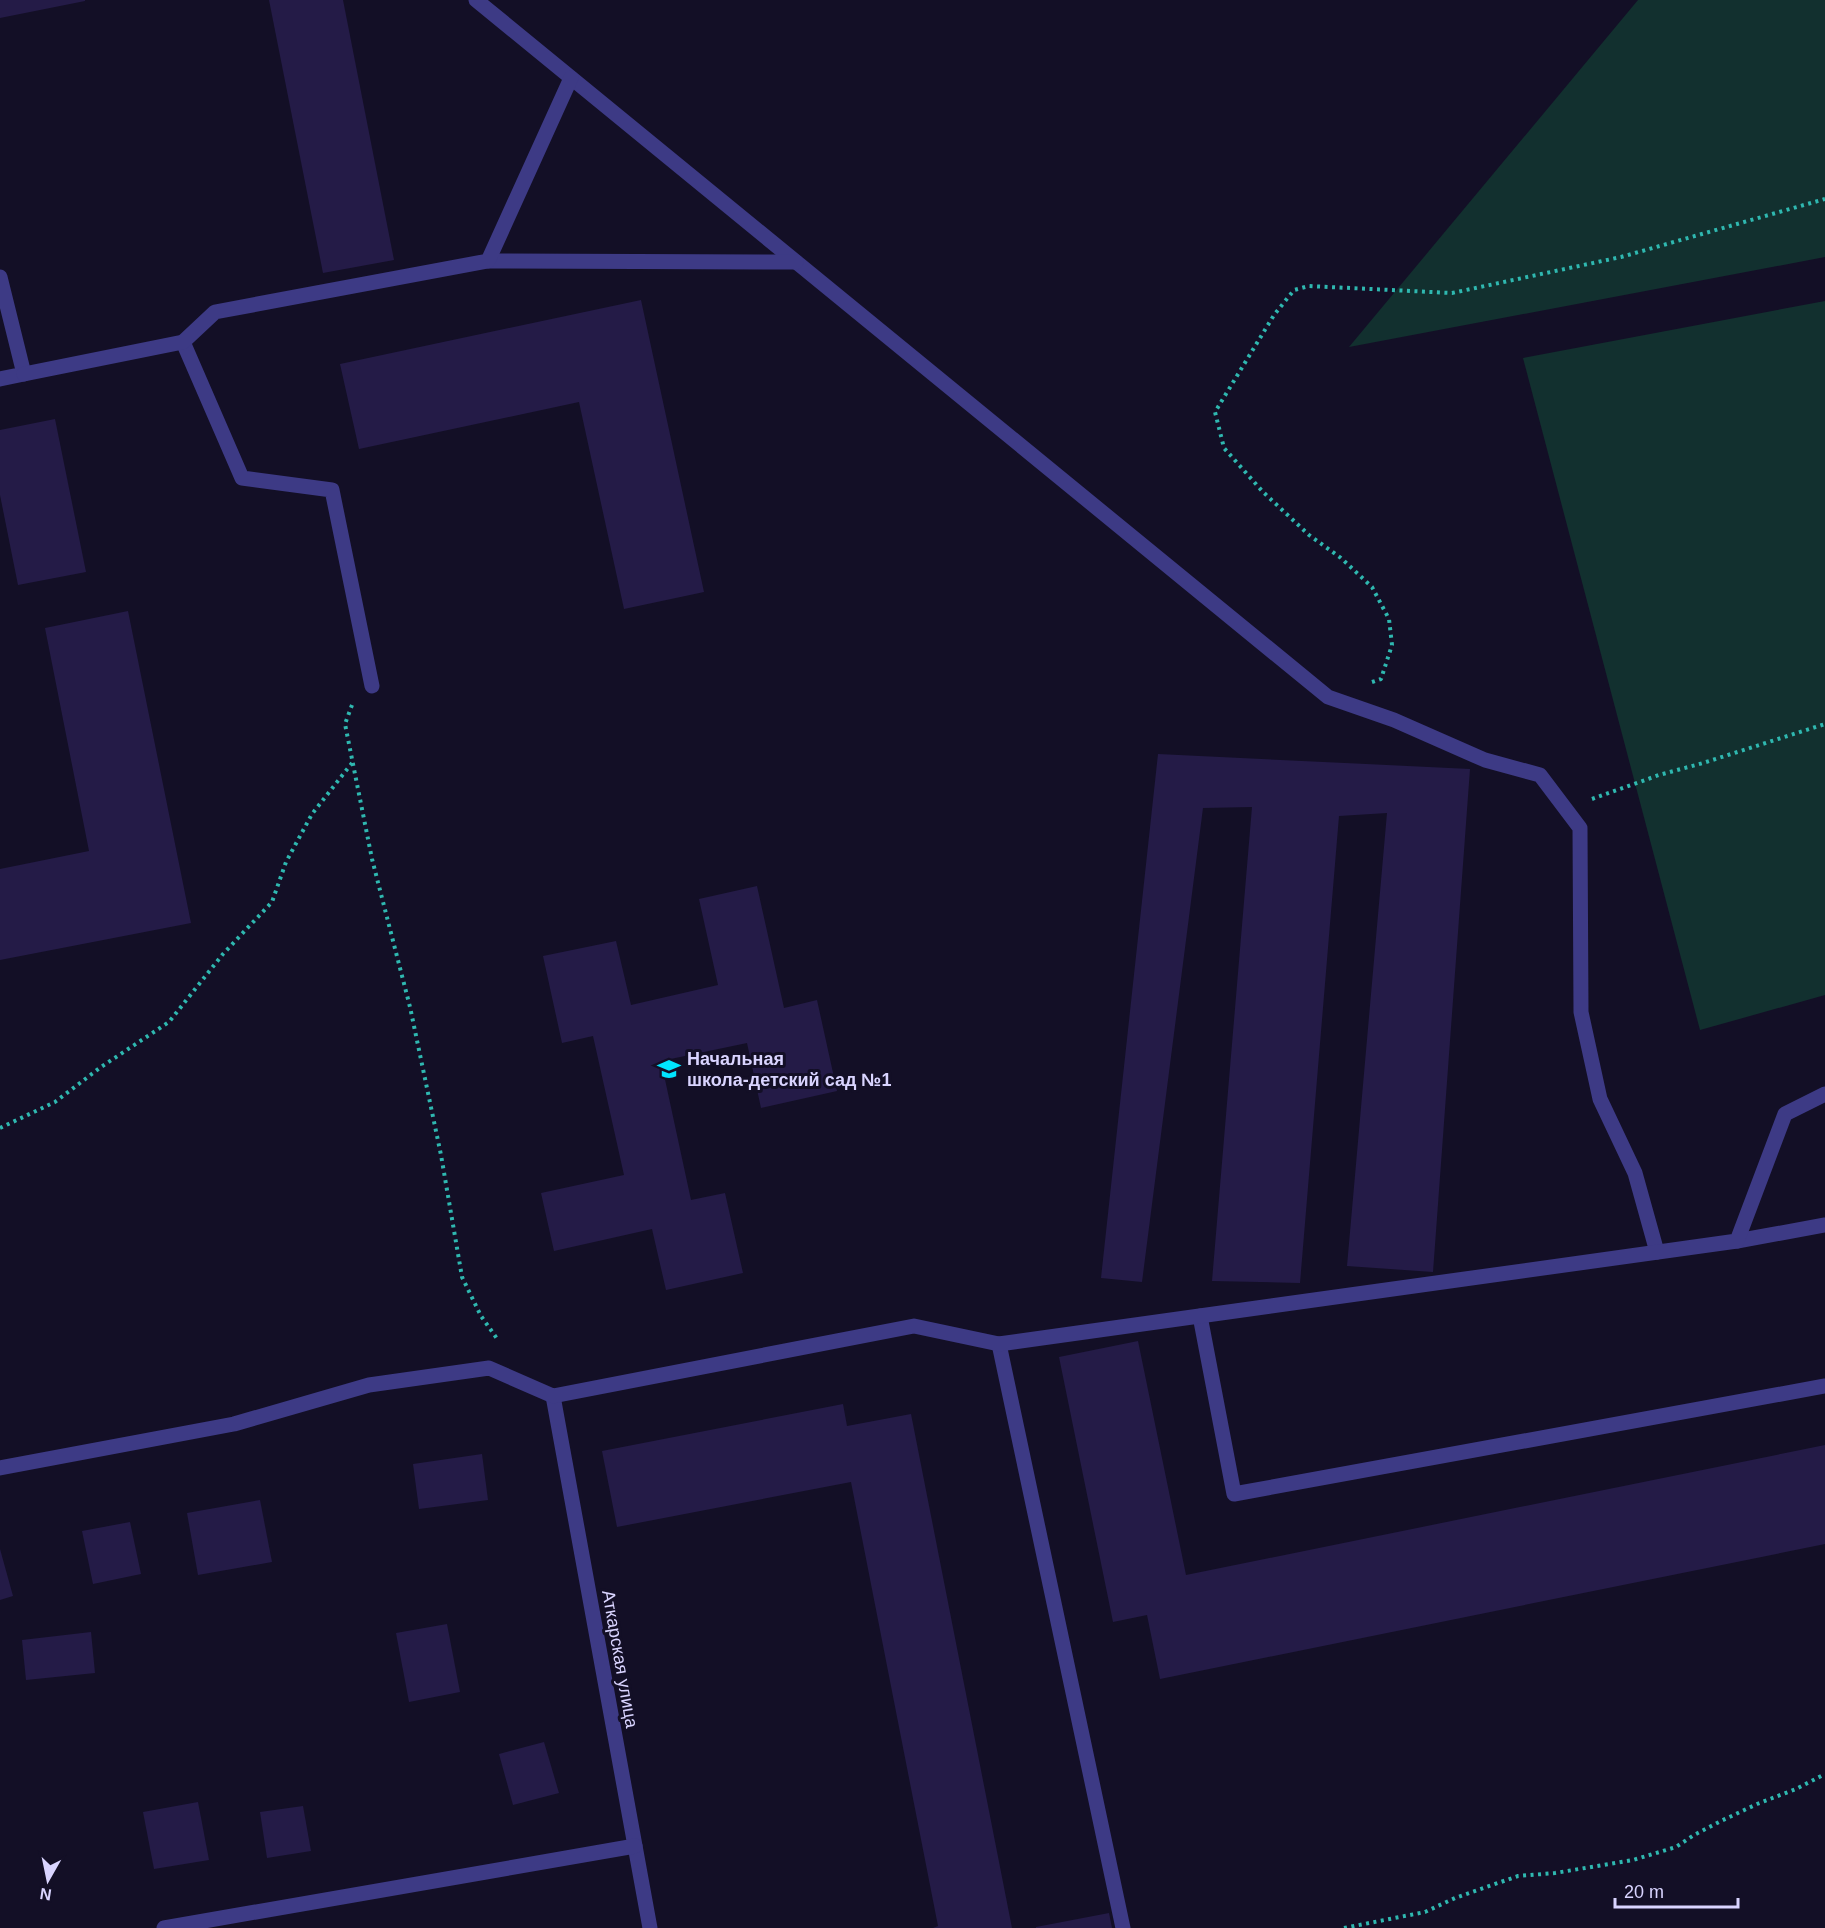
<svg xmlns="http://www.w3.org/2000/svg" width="1825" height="1928" font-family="Helvetica,sans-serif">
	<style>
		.green { fill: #12302f }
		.building { fill: #241b47 }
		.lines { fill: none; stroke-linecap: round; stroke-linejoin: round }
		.path { stroke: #2fb8b0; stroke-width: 4; stroke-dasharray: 3 4.5; stroke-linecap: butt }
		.minor { stroke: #3d3a85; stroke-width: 15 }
		.labels { text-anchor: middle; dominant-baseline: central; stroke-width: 6; stroke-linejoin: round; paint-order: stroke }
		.poi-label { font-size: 18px; font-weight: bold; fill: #d9d4ff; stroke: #130f26; text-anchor: start }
		.street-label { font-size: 18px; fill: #d9d4ff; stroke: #130f26 }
	</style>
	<rect width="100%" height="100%" fill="#130f26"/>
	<!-- green -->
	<g class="green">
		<path d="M1638,0H1825V257L1349,347Z"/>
		<path d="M1825,301V995L1700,1030L1523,358Z"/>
	</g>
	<!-- building -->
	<g class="building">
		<path d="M0,0H85V1L0,18Z"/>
		<path d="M269,0H343L394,260L323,273Z"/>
		<path d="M641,300L704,592L624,609L579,402L359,449L340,364Z"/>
		<path d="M55,419L86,572L18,585L0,495V430Z"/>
		<path d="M128,611L191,923L0,960V869L89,851L45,628Z"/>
		<path d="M1158,754L1470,769L1433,1272L1347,1266L1387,813L1339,816L1300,1283L1212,1281L1252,807L1203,808L1142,1282L1101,1278Z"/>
		<path d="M757,886L784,1008L817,1000L837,1091L761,1108L747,1043L661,1061L691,1200L725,1193L743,1273L666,1290L652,1229L554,1251L541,1193L624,1175L593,1036L562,1043L543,956L616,941L631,1005L718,985L699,899Z"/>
		<path d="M1138,1341L1186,1575L1825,1445V1544L1160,1679L1147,1615L1113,1622L1059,1357Z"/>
		<path d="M843,1404L847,1426L911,1414L1012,1928H933L938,1926L851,1482L617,1527L602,1451Z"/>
		<path d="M482,1454L488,1500L419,1509L413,1464Z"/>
		<path d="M260,1500L272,1562L198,1575L187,1513Z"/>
		<path d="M130,1522L141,1574L93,1584L82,1531Z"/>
		<path d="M0,1549L13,1596L0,1600Z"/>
		<path d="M447,1624L460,1692L409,1702L396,1633Z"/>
		<path d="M91,1632L95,1673L26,1680L22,1640Z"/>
		<path d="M544,1742L559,1793L513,1805L499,1754Z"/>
		<path d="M198,1802L209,1860L154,1869L143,1812Z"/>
		<path d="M303,1806L311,1851L267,1858L260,1812Z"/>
		<path d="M1109,1913L1112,1928H1036V1927Z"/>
	</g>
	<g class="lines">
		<!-- path -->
		<g class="path">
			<path d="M1372,682L1381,679L1392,645L1389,619L1372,587L1341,558L1309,535L1263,492L1224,448L1215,412L1274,315L1294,290L1309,286L1452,293L1621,257L1825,199"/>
			<path d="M352,705L345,724L372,859L410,1007L441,1155L462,1277L481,1316L498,1340"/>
			<path d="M1592,799L1659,775L1703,763L1825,724"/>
			<path d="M0,1128L55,1102L101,1067L169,1022L223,954L272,902L286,862L312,814L352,763"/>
			<path d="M1344,1928L1425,1912L1455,1898L1518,1876L1555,1873L1633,1860L1676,1847L1694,1835L1721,1821L1757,1804L1796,1789L1825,1774"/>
		</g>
		<!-- minor -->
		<g class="minor">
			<path d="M476,0L1328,697L1394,720L1485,760L1540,775L1580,828L1581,1012L1600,1099L1635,1173L1657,1252"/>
			<path d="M488,261L796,262"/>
			<path d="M0,277L24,374L0,379"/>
			<path d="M183,342L242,478L332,490L372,686"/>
			<path d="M24,374L183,342L215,312L488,261L571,78"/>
			<path d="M1737,1241L1825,1225"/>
			<path d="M1200,1316L1234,1494L1825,1386"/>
			<path d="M999,1344L1123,1928"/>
			<path d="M553,1396L650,1928"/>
			<path d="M0,1468L234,1424L369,1385L489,1368L553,1396L914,1326L999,1344L1737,1241L1785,1114L1825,1094"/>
			<path d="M164,1928L635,1846"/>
		</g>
	</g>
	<!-- icons -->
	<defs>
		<g id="school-bare" transform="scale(1.8)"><path d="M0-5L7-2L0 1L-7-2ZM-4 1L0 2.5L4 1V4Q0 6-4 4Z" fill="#00e5ff" stroke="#130f26" stroke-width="2.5" paint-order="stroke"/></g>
	</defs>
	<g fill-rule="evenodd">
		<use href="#school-bare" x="669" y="1069"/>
	</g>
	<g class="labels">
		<!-- poi labels -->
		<g class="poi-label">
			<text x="687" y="1059">Начальная<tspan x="687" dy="21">школа-детский сад №1</tspan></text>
		</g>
		<!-- street labels -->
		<g class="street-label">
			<text transform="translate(620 1659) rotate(80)">Аткарская улица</text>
		</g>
	</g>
	<!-- north arrow -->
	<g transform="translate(48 1880) rotate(189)" stroke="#130f26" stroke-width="4.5" paint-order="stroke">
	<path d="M0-4.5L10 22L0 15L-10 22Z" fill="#d9d4ff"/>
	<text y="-9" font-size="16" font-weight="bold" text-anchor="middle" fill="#d9d4ff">N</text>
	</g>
	<!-- scale -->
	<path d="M1615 1898v9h123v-9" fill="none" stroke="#d9d4ff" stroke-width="3"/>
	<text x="1624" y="1898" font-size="18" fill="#d9d4ff" stroke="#130f26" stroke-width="4.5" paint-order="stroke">20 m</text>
</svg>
